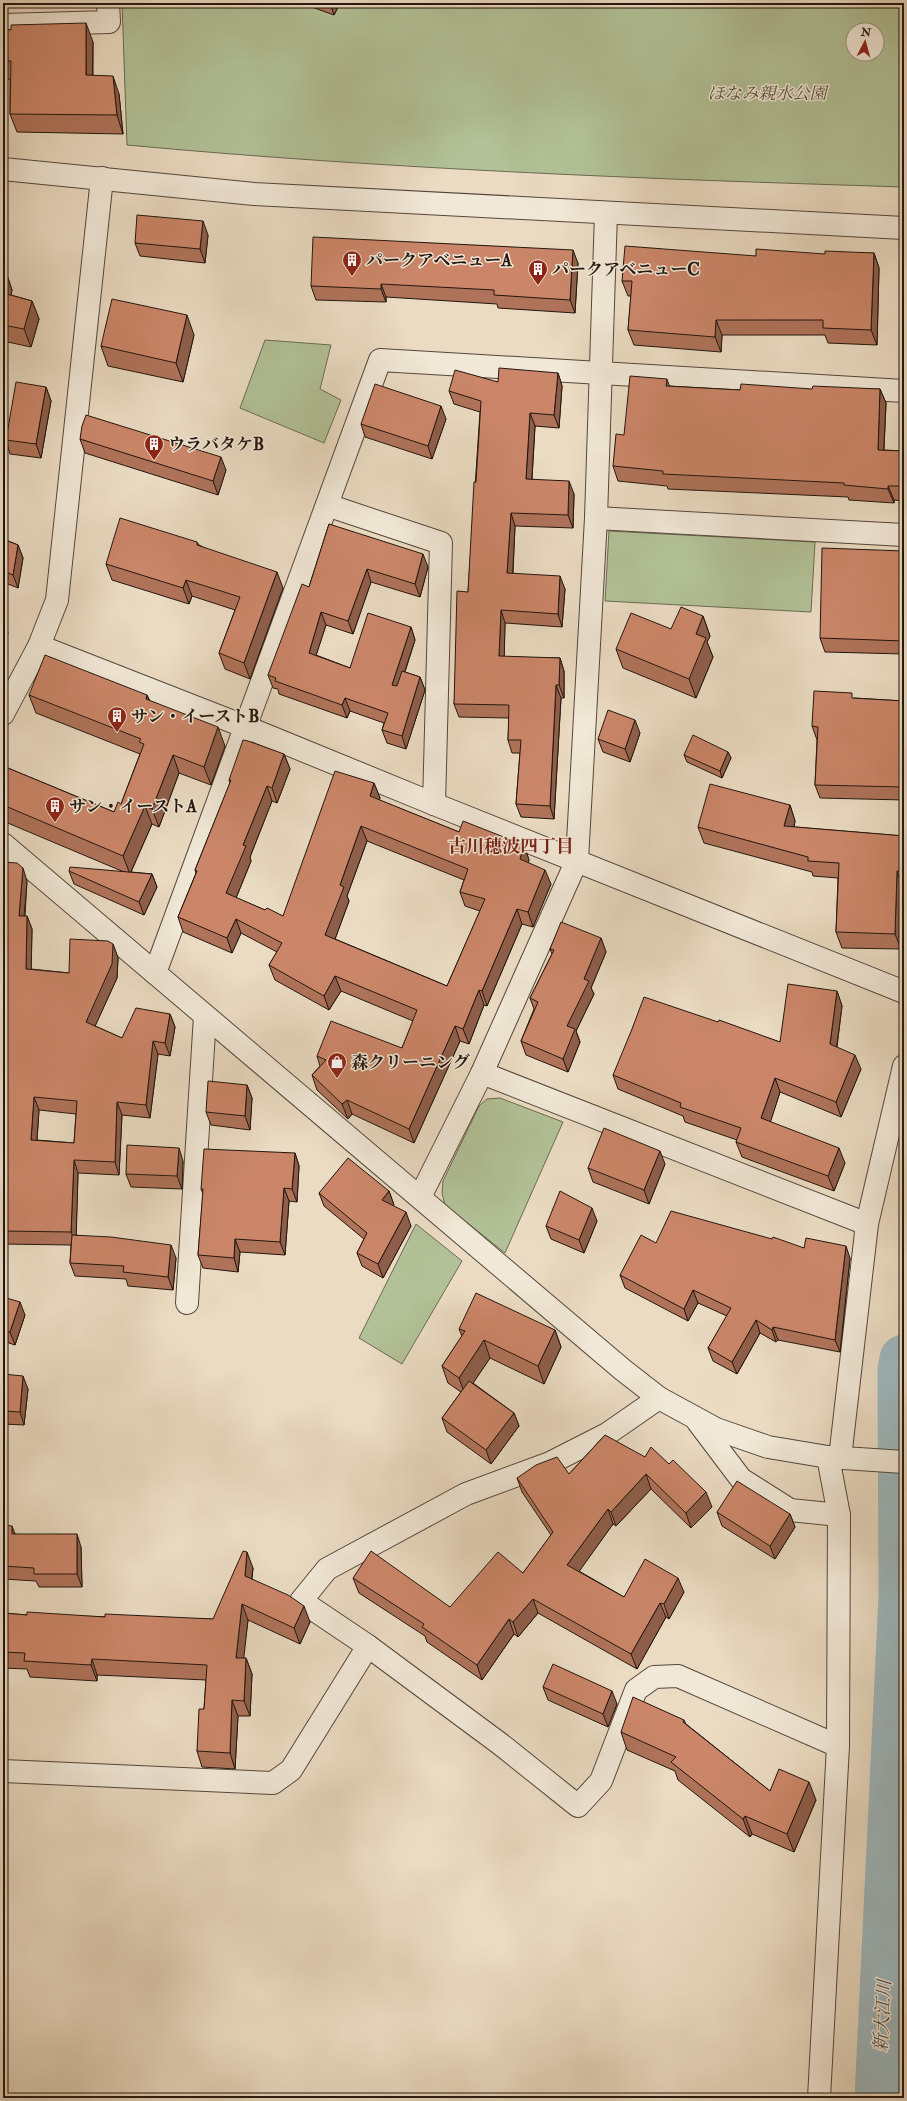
<svg xmlns="http://www.w3.org/2000/svg" width="907" height="2101" font-family="'IM FELL Double Pica','Noto Serif JP',serif">
	<style>
		.green { fill: #b2c197; stroke: #6a6b52; fill-rule: evenodd }
		.lines { fill: none; stroke-linecap: round; stroke-linejoin: round }
		.river { stroke: #9eb8be; stroke-width: 49 }
		.minor-casing { stroke: #55463b; stroke-width: 24 }
		.minor { stroke: #f1e8d7; stroke-width: 22 }
		.wall { fill: #af735a; stroke: #23150e; fill-rule: evenodd }
		.shaded-wall { fill: #8e5e4a; stroke: #23150e }
		.building { fill: #cb8669; stroke: #23150e; fill-rule: evenodd }
		.labels { text-anchor: middle; dominant-baseline: central; stroke-width: 3; stroke-linejoin: round; paint-order: stroke }
		.park-label { font-size: 17px; font-style: italic; fill: #55513e; stroke: #f1e8d7 }
		.poi-label { font-size: 17px; font-weight: bold; fill: #23150e; stroke: #f1e8d7; text-anchor: start }
		.neighbourhood-label { font-size: 18px; font-weight: bold; fill: #7a1f14; stroke: #f1e8d7 }
		.water-label { font-size: 18px; font-style: italic; fill: #4e4e4c; stroke: #f1e8d7 }
	</style>
	<rect width="100%" height="100%" fill="#eadbc2"/>
	<filter id="stains"><feTurbulence type="fractalNoise" baseFrequency=".005" numOctaves="4"/><feColorMatrix values="0 0 0 0 .2 0 0 0 0 .09 0 0 0 0 .02 0 0 0 .5 -.17"/></filter>
	<radialGradient id="worn" r=".72"><stop offset=".6" stop-color="#630" stop-opacity="0"/><stop offset="1" stop-color="#630" stop-opacity=".3"/></radialGradient>
	<!-- green -->
	<g class="green">
		<path d="M122,3H904V187C645,179 385,169 127,145ZM853,30H877V54H853Z"/>
		<path d="M265,340L331,345L320,389L341,400L324,443L240,408Z"/>
		<path d="M609,531L815,542L811,612L605,601Z"/>
		<path d="M500,1098L563,1122L505,1253L445,1205L442,1193L443,1181L479,1106L487,1099Z"/>
		<path d="M416,1224L462,1261L402,1364L359,1338Z"/>
	</g>
	<g class="lines">
		<!-- river -->
		<path class="river" d="M879,2098L903,1597L902,1370L904,1359"/>
		<!-- minor casing -->
		<g class="minor-casing">
			<g id="minor">
				<path d="M3,25L109,22L108,3"/>
				<path d="M3,169L254,194L904,228"/>
				<path d="M327,505L441,543L434,804"/>
				<path d="M596,518L904,535"/>
				<path d="M39,646L246,727L434,804L904,992"/>
				<path d="M3,714L39,646L57,600L102,178"/>
				<path d="M3,844L623,1370L659,1398L716,1429L768,1447L828,1457L904,1462"/>
				<path d="M155,973L380,360L904,391"/>
				<path d="M482,1073L867,1224L904,1066"/>
				<path d="M420,1197L482,1073L577,860L596,518L606,213"/>
				<path d="M187,1303L205,1016"/>
				<path d="M698,1422L741,1479L790,1510L839,1515"/>
				<path d="M840,1458L867,1224"/>
				<path d="M368,1646L499,1743L578,1806L601,1781L636,1690L654,1677L678,1676L838,1746"/>
				<path d="M3,1771L273,1783L291,1770L368,1646L301,1601L327,1569L466,1494L550,1463L607,1434L659,1398"/>
				<path d="M819,2098L838,1746L839,1515L828,1457"/>
			</g>
		</g>
		<!-- minor -->
		<use href="#minor" class="minor"/>
	</g>
	<!-- wall -->
	<g class="wall">
		<path d="M301,3H340L334,15Z"/>
		<path d="M3,29L93,42V75L119,94L123,134L17,132L10,114V79L3,80Z"/>
		<path d="M208,235L205,263L140,256L135,243Z"/>
		<path d="M874,253L879,268L877,345L828,343L825,335H722L721,352L634,345L628,330L631,296H628L622,281L756,256Z"/>
		<path d="M578,263L575,313L498,308L497,304L386,297V302L316,300L311,286Z"/>
		<path d="M3,272H6L12,290L11,295L32,301L39,319L31,347L3,341Z"/>
		<path d="M194,335L183,382L108,366L101,346Z"/>
		<path d="M558,373L562,386L559,428L535,426L532,479L574,494L573,528L515,526L513,573L565,589L562,627L505,623L504,657L560,658L564,671V698H561L554,819L521,817L516,804L520,753H512L508,740L509,718L459,717L454,704L468,592L480,412L454,404L449,391L498,382Z"/>
		<path d="M669,386L740,390L880,389L886,403L884,450L904,451V501L894,500V503L849,500L848,497L668,489L667,486L618,481L613,466Z"/>
		<path d="M46,387L51,401L41,458L10,454L6,440Z"/>
		<path d="M446,419L432,459L365,437L361,424Z"/>
		<path d="M80,439L226,470L218,495L85,453Z"/>
		<path d="M329,524L428,567L420,597L371,582L353,634L326,625L316,655L350,668L411,627L415,640L405,672L420,677L425,690L406,749L387,743L382,730L384,723L350,711L347,718L279,694L278,689L273,688L268,675L309,587Z"/>
		<path d="M3,539L18,545L23,558L18,588L3,582Z"/>
		<path d="M197,542L199,545L283,588L250,679L225,669L219,653L235,610L192,596L189,604L112,580L106,564Z"/>
		<path d="M904,551V654L825,652L820,638Z"/>
		<path d="M703,616L710,636L707,642L713,657L696,698L623,668L616,649L671,629Z"/>
		<path d="M29,695H147L150,701L225,746L211,785L179,773L159,827L152,824L131,872L152,874L157,887L144,915L74,884L69,871L124,872L3,821V766L114,812L121,804L140,754L36,713Z"/>
		<path d="M854,698L904,701V800L820,798L815,785L817,740L812,726Z"/>
		<path d="M640,733L630,762L603,752L598,739Z"/>
		<path d="M728,752L731,758L722,778L687,762L684,755Z"/>
		<path d="M284,754L290,769L277,803L272,801L250,857L251,861L236,898L265,910L283,916L374,783L380,798L379,800L459,832L524,845L529,860L528,862L551,884L533,927L522,924L487,1006L484,1005L469,1044L460,1041L414,1143L352,1114L348,1119L317,1090L312,1075L320,1066L317,1056L402,1048L413,1021L341,991L329,1010L275,980L269,965L277,952L241,933L232,953L183,932L178,917L196,873L195,870L230,783L229,780ZM367,841L464,880L460,892L465,906L480,911L447,986L335,939L349,901L347,896Z"/>
		<path d="M790,805L795,821L794,827L904,836V887H902L901,949L842,948L836,932L838,878L813,876L812,872L704,843L698,827Z"/>
		<path d="M3,862L27,881L25,916H27L32,929L31,969L69,973L113,944L118,958L117,978L95,1026L122,1038L170,1014L175,1027L170,1056L158,1054L150,1118L122,1115L119,1175L78,1173L76,1235L176,1258L173,1290L128,1286L126,1279L75,1276L70,1263L71,1245L3,1244ZM39,1110L76,1114L74,1143L37,1140Z"/>
		<path d="M601,938L606,952L591,988L594,994L576,1031L580,1042L568,1072L526,1055L521,1041L534,1009L530,998L552,954L550,949Z"/>
		<path d="M837,991L842,1006L837,1047L861,1069L841,1117L780,1092L770,1122L845,1163L834,1191L742,1157L736,1142L737,1140L685,1122L683,1116L618,1089L613,1075L718,1022L780,1042Z"/>
		<path d="M247,1085L252,1098L250,1130L211,1125L206,1112Z"/>
		<path d="M295,1153L299,1166L297,1202L289,1201L285,1255L240,1252L238,1272L203,1268L198,1255L203,1194L201,1189Z"/>
		<path d="M183,1161L182,1189L131,1187L126,1174Z"/>
		<path d="M665,1164L649,1204L593,1182L588,1168Z"/>
		<path d="M389,1191L394,1205L393,1206L411,1226L383,1278L362,1266L357,1253L364,1239L324,1206L319,1193Z"/>
		<path d="M597,1221L584,1253L551,1239L546,1226Z"/>
		<path d="M656,1243L804,1248L850,1258L840,1352L778,1340L776,1342L760,1333L737,1374L713,1361L708,1348L727,1316L698,1303L688,1321L625,1288L620,1275Z"/>
		<path d="M3,1297L25,1315L15,1345L3,1341Z"/>
		<path d="M459,1329L555,1330L561,1347L544,1384L490,1358L473,1383L514,1413L519,1426L491,1464L447,1432L442,1418L461,1392L448,1383L442,1366L462,1336Z"/>
		<path d="M3,1374L28,1389L24,1425L3,1424Z"/>
		<path d="M605,1435L712,1507L691,1528L651,1489L616,1526L613,1524L579,1571L624,1597L684,1592L669,1619L666,1617L637,1669L538,1613L518,1637L514,1634L482,1680L427,1642L425,1636L359,1593L353,1578L450,1607L523,1573L551,1535L522,1492L517,1478L569,1474Z"/>
		<path d="M717,1512L790,1514L795,1527L775,1559L722,1526Z"/>
		<path d="M3,1525L15,1534L81,1547L82,1587H39L36,1581L3,1579Z"/>
		<path d="M253,1568L252,1579L310,1622L300,1644L248,1620L243,1658H246L252,1674L250,1716H238L235,1769L202,1767L197,1751L204,1709L206,1680L97,1675V1681L30,1677L27,1669L3,1668V1613L27,1615L213,1619Z"/>
		<path d="M543,1687L617,1704L608,1727L548,1700Z"/>
		<path d="M684,1720L686,1724L770,1791L816,1800L794,1852L752,1834L750,1837L678,1780L675,1771L627,1750L621,1732Z"/>
	</g>
	<!-- shaded-wall -->
	<g class="shaded-wall">
		<path d="M330,3H340L334,15Z"/>
		<path d="M86,23L93,42L92,93L86,75Z"/>
		<path d="M113,76L119,94L123,134L117,115Z"/>
		<path d="M203,221L208,235L205,263L200,249Z"/>
		<path d="M573,250L578,263L575,313L570,300Z"/>
		<path d="M874,253L879,268L877,345L871,330Z"/>
		<path d="M6,272L12,290L8,310L3,296V287Z"/>
		<path d="M381,284L386,297V302L381,289Z"/>
		<path d="M32,301L39,319L31,347L24,329Z"/>
		<path d="M187,315L194,335L183,382L176,363Z"/>
		<path d="M716,320L722,335L721,352L715,337Z"/>
		<path d="M558,373L562,386L559,428L554,415Z"/>
		<path d="M667,379L672,394L666,386Z"/>
		<path d="M46,387L51,401L41,458L36,444Z"/>
		<path d="M880,389L886,403L883,464L878,450Z"/>
		<path d="M441,406L446,419L432,459L428,446Z"/>
		<path d="M530,413L535,426L531,492L526,479Z"/>
		<path d="M221,457L226,470L218,495L213,481Z"/>
		<path d="M569,481L574,494L573,528L568,515Z"/>
		<path d="M888,486L894,500V503L888,489Z"/>
		<path d="M511,513L515,526L512,586L507,573Z"/>
		<path d="M18,545L23,558L18,588L13,575Z"/>
		<path d="M423,554L428,567L420,597L415,584Z"/>
		<path d="M367,569L371,582L353,634L348,621Z"/>
		<path d="M277,572L283,588L250,679L244,663Z"/>
		<path d="M560,576L565,589L562,627L558,614Z"/>
		<path d="M186,580L192,596L189,604L183,588Z"/>
		<path d="M501,610L505,623L504,669L499,656Z"/>
		<path d="M321,612L326,625L313,665L309,653Z"/>
		<path d="M703,616L710,636L707,642L713,657L696,698L689,679L696,634Z"/>
		<path d="M3,620L8,633L3,645Z"/>
		<path d="M411,627L415,640L396,698L392,685Z"/>
		<path d="M560,658L564,671V698L559,685Z"/>
		<path d="M420,677L425,690L406,749L402,736Z"/>
		<path d="M556,685L561,698L554,819L550,806Z"/>
		<path d="M147,695L154,713L146,699Z"/>
		<path d="M345,698L350,711L347,718L342,705Z"/>
		<path d="M635,720L640,733L630,762L625,749Z"/>
		<path d="M218,727L225,746L211,785L204,767Z"/>
		<path d="M728,752L731,758L722,778L720,771Z"/>
		<path d="M284,754L290,769L277,803L272,788Z"/>
		<path d="M173,755L179,773L159,827L152,809Z"/>
		<path d="M374,783L380,798L375,811L370,796Z"/>
		<path d="M267,786L272,801L250,857L251,861L232,908L226,893L243,845Z"/>
		<path d="M790,805L795,821L790,842L784,826Z"/>
		<path d="M145,806L152,824L130,874L123,856Z"/>
		<path d="M361,826L367,841L347,896L349,901L331,950L325,935L340,885Z"/>
		<path d="M524,845L529,860L525,873L520,859Z"/>
		<path d="M23,868L27,881L23,929L19,916Z"/>
		<path d="M545,870L551,884L533,927L528,912Z"/>
		<path d="M897,871L902,887L901,949L895,934Z"/>
		<path d="M152,874L157,887L144,915L139,902Z"/>
		<path d="M517,909L522,924L487,1006L482,991Z"/>
		<path d="M27,916L32,929L31,982L26,969Z"/>
		<path d="M236,919L241,933L232,953L227,938Z"/>
		<path d="M601,938L606,952L591,988L594,994L576,1031L580,1042L568,1072L563,1059L567,1026L584,979Z"/>
		<path d="M113,944L118,958L117,978L91,1035L86,1022Z"/>
		<path d="M335,976L341,991L329,1010L324,996Z"/>
		<path d="M479,990L484,1005L469,1044L463,1029Z"/>
		<path d="M837,991L842,1006L835,1059L830,1044Z"/>
		<path d="M170,1014L175,1027L170,1056L165,1043Z"/>
		<path d="M455,1026L460,1041L414,1143L409,1129Z"/>
		<path d="M153,1041L158,1054L150,1118L146,1105Z"/>
		<path d="M855,1055L861,1069L841,1117L836,1102Z"/>
		<path d="M775,1078L780,1092L767,1133L761,1118Z"/>
		<path d="M247,1085L252,1098L250,1130L245,1116Z"/>
		<path d="M34,1097L39,1110L36,1153L31,1140Z"/>
		<path d="M347,1100L352,1114L348,1119L342,1104Z"/>
		<path d="M117,1102L122,1115L119,1175L115,1162Z"/>
		<path d="M179,1148L183,1161L182,1189L177,1176Z"/>
		<path d="M839,1148L845,1163L834,1191L828,1176Z"/>
		<path d="M660,1151L665,1164L649,1204L644,1190Z"/>
		<path d="M295,1153L299,1166L297,1202L292,1189Z"/>
		<path d="M74,1160L78,1173L76,1245L71,1232Z"/>
		<path d="M284,1188L289,1201L285,1255L280,1242Z"/>
		<path d="M389,1191L394,1205L387,1213L382,1200Z"/>
		<path d="M592,1208L597,1221L584,1253L579,1240Z"/>
		<path d="M406,1212L411,1226L383,1278L378,1264Z"/>
		<path d="M235,1239L240,1252L238,1272L234,1258Z"/>
		<path d="M171,1245L176,1258L173,1290L168,1277Z"/>
		<path d="M846,1246L850,1258L840,1352L835,1340Z"/>
		<path d="M693,1290L698,1303L688,1321L684,1309Z"/>
		<path d="M20,1302L25,1315L15,1345L10,1332Z"/>
		<path d="M756,1320L760,1333L737,1374L732,1362Z"/>
		<path d="M773,1327L778,1340L776,1342L772,1330Z"/>
		<path d="M555,1330L561,1347L544,1384L538,1366Z"/>
		<path d="M484,1340L490,1358L465,1395L459,1378Z"/>
		<path d="M23,1376L28,1389L24,1425L20,1412Z"/>
		<path d="M514,1413L519,1426L491,1464L486,1450Z"/>
		<path d="M646,1474L651,1489L616,1526L611,1512Z"/>
		<path d="M706,1492L712,1507L691,1528L686,1513Z"/>
		<path d="M608,1509L613,1524L573,1580L567,1565Z"/>
		<path d="M790,1514L795,1527L775,1559L770,1546Z"/>
		<path d="M12,1526L17,1539L12,1534Z"/>
		<path d="M77,1534L81,1547L82,1587L77,1574Z"/>
		<path d="M247,1552L253,1568L250,1592L245,1576Z"/>
		<path d="M678,1578L684,1592L669,1619L664,1604Z"/>
		<path d="M533,1599L538,1613L518,1637L513,1622Z"/>
		<path d="M660,1603L666,1617L637,1669L631,1654Z"/>
		<path d="M242,1604L248,1620L242,1674L236,1658Z"/>
		<path d="M304,1606L310,1622L300,1644L294,1628Z"/>
		<path d="M509,1619L514,1634L482,1680L477,1665Z"/>
		<path d="M246,1658L252,1674L250,1716L244,1701Z"/>
		<path d="M92,1659L97,1675V1681L91,1665Z"/>
		<path d="M612,1691L617,1704L608,1727L603,1714Z"/>
		<path d="M232,1700L238,1716L235,1769L230,1753Z"/>
		<path d="M809,1782L816,1800L794,1852L787,1834Z"/>
		<path d="M745,1816L752,1834L750,1837L743,1819Z"/>
	</g>
	<!-- building -->
	<g class="building">
		<path d="M86,23V75L113,76L117,115L10,114L11,61H3V29L11,30V25Z"/>
		<path d="M137,215L203,221L200,249L135,243Z"/>
		<path d="M313,237L573,250L570,300L494,295V290L381,284V289L311,286Z"/>
		<path d="M625,246L756,256V249L825,254V251L874,253L871,330L823,328V320H716L715,337L628,330L632,281H622Z"/>
		<path d="M3,272H6L3,287Z"/>
		<path d="M3,293L32,301L24,329L3,325Z"/>
		<path d="M112,299L187,315L176,363L101,346Z"/>
		<path d="M499,368L558,373L554,415L530,413L526,479L569,481L568,515L511,513L507,573L560,576L558,614L501,610L499,656L560,658L559,685H556L550,806L516,804L521,740H508L509,705L454,704L457,591L468,592L474,482H476L481,401L449,391L455,370L498,382Z"/>
		<path d="M630,376L667,379L666,386L740,390L741,384L812,389L813,386L880,389L878,450L904,451V486H888V489L844,485V483L663,474V471L613,466L616,434L624,435Z"/>
		<path d="M16,382L46,387L36,444L6,440Z"/>
		<path d="M375,384L441,406L428,446L361,424Z"/>
		<path d="M86,415L221,457L213,481L80,439L82,426Z"/>
		<path d="M120,518L197,542V545L277,572L244,663L219,653L240,597L186,580L183,588L106,564Z"/>
		<path d="M329,524L423,554L415,584L367,569L348,621L321,612L309,653L350,668L368,613L411,627L392,685L397,686L402,671L420,677L402,736L382,730L388,713L345,698L342,705L275,681L276,678L268,675L302,584L309,587Z"/>
		<path d="M3,539L18,545L13,575L3,571Z"/>
		<path d="M822,548L904,551V641L820,638Z"/>
		<path d="M681,607L703,616L696,634L706,638L689,679L616,649L631,613L671,629Z"/>
		<path d="M45,655L147,695L146,699L218,727L204,767L173,755L152,809L145,806L123,856L3,805V766L114,812L118,802L121,804L144,744L139,742L141,739L29,695Z"/>
		<path d="M814,691L852,693V698L904,701V787L815,785L818,727L812,726Z"/>
		<path d="M608,710L635,720L625,749L598,739Z"/>
		<path d="M693,735L728,752L720,771L684,755Z"/>
		<path d="M243,740L248,741L284,754L272,788L267,786L243,845L246,846L226,893L265,910L267,908L283,916L335,771L374,783L370,796L459,832L463,821L524,845L520,859L545,870L528,912L517,909L482,991L479,990L463,1029L455,1026L409,1129L347,1100L342,1104L312,1075L326,1060L317,1056L331,1021L402,1048L417,1010L335,976L324,996L269,965L282,943L236,919L227,938L178,917L197,871L195,870L231,780H229ZM361,826L468,869L460,892L485,899L447,986L325,935L344,887L340,885Z"/>
		<path d="M710,784L790,805L784,826L904,836V872L897,871L895,934L836,932L839,863L808,861V857L698,827Z"/>
		<path d="M3,862L17,863L23,868L19,916H27L26,969L69,973L70,939L108,941L113,944L112,964L86,1022L122,1038L136,1008L170,1014L165,1043L153,1041L146,1105L117,1102L115,1162L74,1160L71,1232L3,1231ZM34,1097L77,1101L74,1143L31,1140Z"/>
		<path d="M70,867L152,874L139,902L69,871Z"/>
		<path d="M561,922L601,938L584,979L589,981L567,1026L575,1029L563,1059L521,1041L538,1002L530,998L554,950L550,949Z"/>
		<path d="M788,984L837,991L830,1044L855,1055L836,1102L775,1078L761,1118L839,1148L828,1176L736,1142L741,1128L680,1107L681,1103L613,1075L632,1029L644,997L718,1022L719,1020L780,1042Z"/>
		<path d="M208,1081L247,1085L245,1116L206,1112Z"/>
		<path d="M604,1128L660,1151L644,1190L588,1168Z"/>
		<path d="M127,1145L179,1148L177,1176L126,1174Z"/>
		<path d="M204,1149L295,1153L292,1189L284,1188L280,1242L235,1239L234,1258L198,1255L203,1189H201Z"/>
		<path d="M348,1158L389,1191L382,1200L406,1212L378,1264L357,1253L367,1233L319,1193Z"/>
		<path d="M560,1191L592,1208L579,1240L546,1226Z"/>
		<path d="M671,1211L772,1239L773,1237L804,1248L806,1238L846,1246L835,1340L773,1327L772,1330L756,1320L732,1362L708,1348L731,1308L693,1290L684,1309L620,1275L641,1235L656,1243Z"/>
		<path d="M72,1235L111,1237L171,1245L168,1277L123,1272L124,1266L70,1263Z"/>
		<path d="M476,1293L555,1330L538,1366L484,1340L459,1378L442,1366L465,1331L459,1329Z"/>
		<path d="M3,1297L20,1302L10,1332L3,1330Z"/>
		<path d="M3,1374L23,1376L20,1412L3,1411Z"/>
		<path d="M469,1381L514,1413L486,1450L442,1418Z"/>
		<path d="M605,1435L645,1457L651,1447L669,1464L673,1460L706,1492L686,1513L646,1474L611,1512L608,1509L567,1565L624,1597L645,1559L678,1578L664,1604L660,1603L631,1654L533,1599L513,1622L509,1619L477,1665L422,1627L424,1624L353,1578L371,1551L450,1607L498,1552L523,1573L553,1532L517,1478L536,1465L557,1457L569,1474Z"/>
		<path d="M737,1481L790,1514L770,1546L717,1512Z"/>
		<path d="M3,1525L12,1526V1534H77V1574H34V1568L3,1566Z"/>
		<path d="M243,1551L247,1552L245,1576L288,1595L304,1606L294,1628L242,1604L236,1658H246L244,1701L232,1700L230,1753L197,1751L199,1709H204L207,1665L92,1659L91,1665L24,1661L25,1653L3,1652V1613L27,1615V1612L105,1617V1614L213,1619Z"/>
		<path d="M553,1664L612,1691L603,1714L543,1687Z"/>
		<path d="M633,1697L684,1720L683,1722L770,1791L779,1769L809,1782L787,1834L745,1816L743,1819L671,1762L676,1757L621,1732Z"/>
	</g>
	<!-- icons -->
	<defs>
		<g id="building-pin" transform="scale(1)"><path d="M0 17L-7.5 6A9.5 9.5 0 1 1 7.5 6Z" fill="#8f2418" stroke="#f1e8d7"/><path d="M-4-6H4V6H1V3H-1V6H-4ZM-2.5-4.3h1.7v1.8h-1.7ZM.8-4.3h1.7v1.8H.8ZM-2.5-1h1.7V.8h-1.7ZM.8-1h1.7V.8H.8Z" fill="#fff"/></g>
		<g id="shop-pin" transform="scale(1)"><path d="M0 17L-7.5 6A9.5 9.5 0 1 1 7.5 6Z" fill="#8f2418" stroke="#f1e8d7"/><path d="M-5-2.5h2.3a2.7 3.5 0 0 1 5.4 0H5L5.5 6h-11ZM-1.5-2.5h3a1.5 2.3 0 0 0-3 0Z" fill="#fff"/></g>
	</defs>
	<g fill-rule="evenodd">
		<use href="#building-pin" x="352" y="260"/>
		<use href="#building-pin" x="538" y="269"/>
		<use href="#building-pin" x="154" y="444"/>
		<use href="#building-pin" x="117" y="716"/>
		<use href="#building-pin" x="55" y="806"/>
		<use href="#shop-pin" x="337" y="1062"/>
	</g>
	<g class="labels">
		<!-- park labels -->
		<g class="park-label">
			<text x="767" y="93">ほなみ親水公園</text>
		</g>
		<!-- poi labels -->
		<g class="poi-label">
			<text x="366" y="260">パークアベニューA</text>
			<text x="552" y="269">パークアベニューC</text>
			<text x="168" y="444">ウラバタケB</text>
			<text x="131" y="716">サン・イーストB</text>
			<text x="69" y="806">サン・イーストA</text>
			<text x="351" y="1062">森クリーニング</text>
		</g>
		<!-- neighbourhood labels -->
		<g class="neighbourhood-label">
			<text x="511" y="846">古川穂波四丁目</text>
		</g>
		<!-- water labels -->
		<g class="water-label">
			<text transform="translate(883 2016) rotate(-87)">新大江川</text>
		</g>
	</g>
	<!-- margin -->
	<rect width="907" height="2101" fill="none" stroke="#eadbc2" stroke-width="16"/>
	<rect x="4" y="4" width="899" height="2093" fill="none" stroke="#23150e" stroke-width="2"/>
	<rect x="8" y="8" width="891" height="2085" fill="none" stroke="#23150e"/>
	<!-- north arrow -->
	<g transform="translate(865 42) rotate(6)"><circle r="19" fill="#f1e8d7" stroke="#9f9487"/>
	<path d="M0-3L7 15L0 10L-7 15Z" fill="#8f2418"/>
	<text y="-6" font-size="11" font-weight="bold" text-anchor="middle" fill="#23150e">N</text>
	</g>
	<rect width="100%" height="100%" filter="url(#stains)"/>
	<rect width="100%" height="100%" fill="url(#worn)"/>
</svg>
